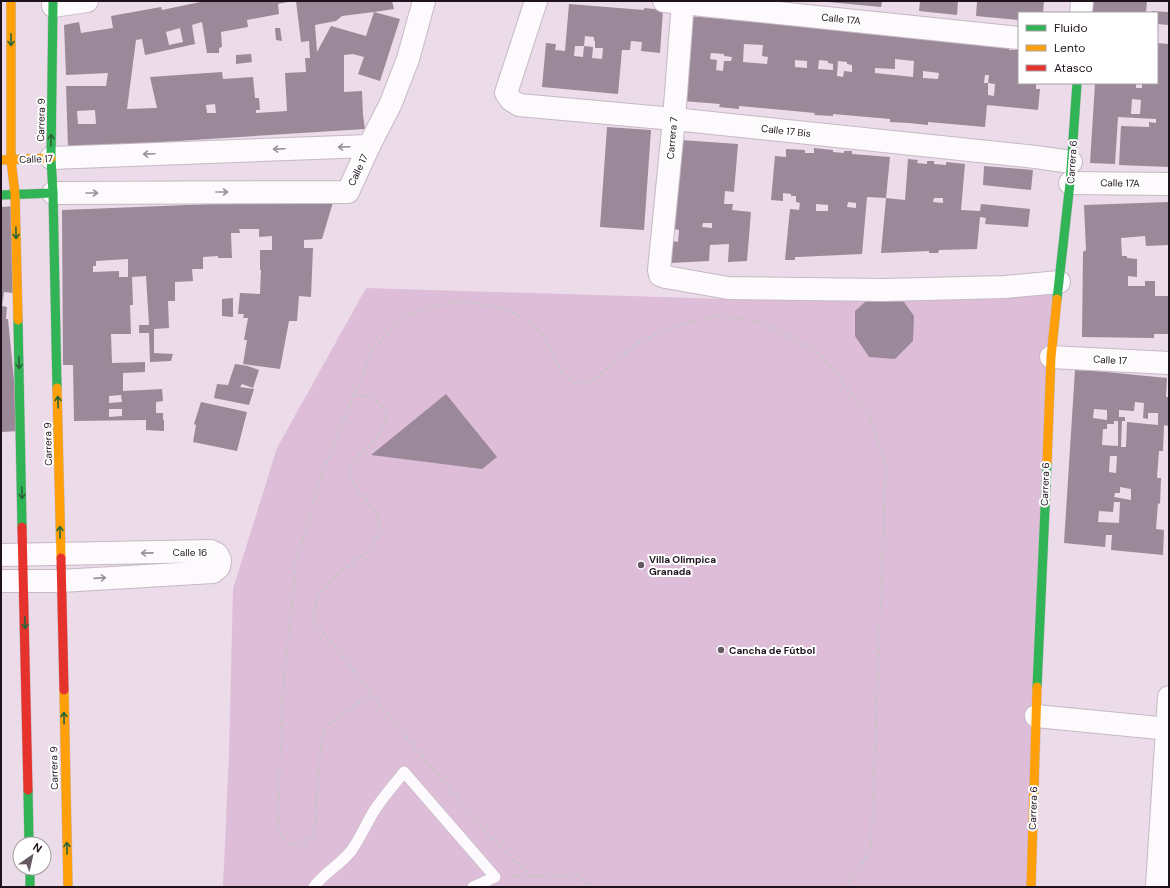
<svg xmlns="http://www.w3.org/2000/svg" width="1170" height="888" font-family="'DM Sans',sans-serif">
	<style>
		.green { fill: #debdd9 }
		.building { fill: #9b8999; fill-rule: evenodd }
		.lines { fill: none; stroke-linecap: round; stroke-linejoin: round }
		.lane-casing { stroke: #c6b9c4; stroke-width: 12 }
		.street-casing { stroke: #c6b9c4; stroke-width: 24 }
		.fast-casing { stroke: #c6b9c4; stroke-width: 10 }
		.slow-casing { stroke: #c6b9c4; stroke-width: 10 }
		.jam-casing { stroke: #c6b9c4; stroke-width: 10 }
		.path { stroke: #cac4c8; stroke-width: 2.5; stroke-dasharray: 3 3; stroke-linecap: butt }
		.lane { stroke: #fcfafc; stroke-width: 11 }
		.street { stroke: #fcfafc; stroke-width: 22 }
		.fast { stroke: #30b455; stroke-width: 9 }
		.slow { stroke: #ff9f0a; stroke-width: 9 }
		.jam { stroke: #e5322d; stroke-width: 9 }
		.oneway { stroke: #276439 }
		.oneway2 { stroke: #989298 }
		.poi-dot { fill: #665964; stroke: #fff; stroke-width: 1.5 }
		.labels { text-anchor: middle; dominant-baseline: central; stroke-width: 4; stroke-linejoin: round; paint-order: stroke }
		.street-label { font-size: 10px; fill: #1e131d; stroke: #fff }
		.poi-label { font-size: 10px; font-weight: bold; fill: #1e131d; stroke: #fff; text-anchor: start }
	</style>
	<rect width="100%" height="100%" fill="#ecdbe9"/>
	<!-- green -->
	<path class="green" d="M1058,284L1029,887H223L229,753L233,589L277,448L366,288L726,299L883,291Z"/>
	<!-- building -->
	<g class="building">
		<path d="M205,1L288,2L278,4L279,14L247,20L248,27L221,32L222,47L219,48V53H207L202,22L192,25L195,44L145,55L142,39L136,40L127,109L157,108L150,77L222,72L223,79L253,77L255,98H259L260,110H256V113L287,111L285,73L306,72L305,58H310L309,41L301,42L296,1H392L394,9L374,12L400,19L380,81L358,74L364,57L353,54L344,55V92L362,91L363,115L365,129L68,148L66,86H106L108,73L66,75L64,25L79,22L81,33L100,30L113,28L111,16L161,7L162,10ZM374,12L366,36L331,26L317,52L315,25L336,21L342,16ZM180,28L183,42L169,45L166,32ZM215,104L216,113H207L206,105ZM95,110L96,124H78L77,111Z"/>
		<path d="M829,1H882L881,7L828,2Z"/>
		<path d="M920,1H958L957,15L919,11Z"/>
		<path d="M977,1H1044L1043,13H1019V20L976,16Z"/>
		<path d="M1093,1H1147L1146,13H1093Z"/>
		<path d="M569,4L644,10V8L663,10L660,53L641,51L642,42L631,41L630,50H622L618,94L542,87L546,43L556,44L555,50L565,51ZM585,36L594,37V41H595V48H603L602,59L592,58L593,47L584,46L583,57L574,56L575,46H584Z"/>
		<path d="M1152,11L1169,12V25L1157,24V13H1152Z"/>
		<path d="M689,16L850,31V32L888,36L897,37L898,35L1009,44V50H1015V44H1019V83H1036V89H1040L1038,110L987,105L985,127L928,122V125L909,123L890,122V119L833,114V116L814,115L815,113L739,106V109L719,107L720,104L682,101ZM744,44L763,45L762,56L768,57L767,64L743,62ZM711,53L724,54V56L732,57L731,61H724L723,71L716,70L717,60L710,59ZM895,59L914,61L913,77L875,73V68L895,69ZM795,60L807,61V68L795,67ZM819,60L828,61V63L833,64V70L818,69ZM838,61L847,62V64L852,65V72L844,71L843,77L837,76ZM923,71L939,73L938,79L923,78ZM985,75H989L988,83L995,84L994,96L988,95V83H984Z"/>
		<path d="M275,28H280L282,41L276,40Z"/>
		<path d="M1157,43L1169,44V167L1119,165L1121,126L1149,127V122L1156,123V119L1118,117L1115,164L1090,163L1095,83H1136V88H1142V83H1157ZM1132,99L1141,100L1140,114H1131Z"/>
		<path d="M251,54L252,62L236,64V55Z"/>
		<path d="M607,127L651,130L644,230L600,227Z"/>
		<path d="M681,140L738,144L734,192L725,191L724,204H733L732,210L751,212L747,261L728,262L729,244L710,245L709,261L671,263L673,241L678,242L679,230L674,229ZM703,223H712V228L702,227Z"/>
		<path d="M814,148L833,150V152L844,153V151H852V154L890,157L886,198L905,200L908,159L918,160L917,163L927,164V161H934V164L946,165V162L965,164L961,210L980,211L981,204L1030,209L1028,227L985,224L986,218L980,217L977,249L939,250L938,253H929V251L881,253L886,198L867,197L862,254L798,257H795V260H785L790,209L799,210L800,203L796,202V196H791V194L783,193V201L771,200L775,156L786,157V149L805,150V153H814ZM934,198H943V203L933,202ZM848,202L856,203V208L847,207ZM816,204L828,205V211H816Z"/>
		<path d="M984,166L1033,170L1031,190L983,185Z"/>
		<path d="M334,199L322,239L304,240V248H313L311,297L299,296L297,321H289L280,369L243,364L247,340H244L248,318H243L244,314H238L240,293L260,294L261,270H260V250H272V236L259,237V229H239L240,233H231L232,258H218V256L203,257V269H192L193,281L175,282V301H168L169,328L154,329V353L173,354L171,361L150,362L149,333H139V325H149L146,276L132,277L133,305H130L131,334H111L112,363L145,362V372L123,373V391L162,389L163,401L156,402V413H163V420H164V431L146,430V420L74,421L73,365H63L62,210ZM128,259V277H119V271L93,272V266H96V261ZM121,395L122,402L109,403V396ZM109,409H122V416L109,417Z"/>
		<path d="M1169,202V245L1146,246L1145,236L1121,238L1122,256H1127V258L1137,259V277L1128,276V286H1145V281H1155V296H1169V334H1154V338L1082,337L1083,252L1086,250L1084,205Z"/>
		<path d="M16,206L13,293L4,292L2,306L7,307L6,319H8L19,431L1,432V207Z"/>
		<path d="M874,294L899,295L914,316L913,341L895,359L869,357L855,336V311Z"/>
		<path d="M233,298V317L222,316V299Z"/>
		<path d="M235,364L248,366L259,370L253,388L242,384L240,387L254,389L249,405L214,398L217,384L228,385Z"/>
		<path d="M1075,370L1096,371L1167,378L1166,397H1169L1168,426L1164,425L1163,451H1159L1157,478H1161L1160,504L1158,503L1156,529L1164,530L1163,555L1111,550L1112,535H1106L1105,547L1064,543ZM1135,402L1144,403L1143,418L1148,419V413H1158V425L1127,422L1126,447H1121L1122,421H1125V417H1119V410L1134,411ZM1094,409L1107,410V420L1093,418ZM1114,421H1118V446L1102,445L1103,429H1107V424H1114ZM1110,456H1117L1116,473L1109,472ZM1120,487L1131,489V500L1114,497L1115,493H1120ZM1114,502H1120L1119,523L1098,522L1099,511L1113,512Z"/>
		<path d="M446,394L497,457L482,469L371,455Z"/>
		<path d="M201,402L247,412L237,451L193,442L196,425L194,424Z"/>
	</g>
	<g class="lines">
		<!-- lane casing -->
		<g class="lane-casing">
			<path id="lane" d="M314,887C324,873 340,865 351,851C360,839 366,824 374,811C383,797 394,785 404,772L495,877L473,887"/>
		</g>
		<!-- street casing -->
		<g class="street-casing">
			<g id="street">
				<path d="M536,1L506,93L511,100L519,105L674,119L1036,157L1071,162"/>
				<path d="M664,1L1019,38"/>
				<path d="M683,1L674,119L659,270L660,275L666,277L728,288L884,290L1005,287L1059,282"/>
				<path d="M53,6L87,1"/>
				<path d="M1081,13L1082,1"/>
				<path d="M51,158L369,146"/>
				<path d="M1070,183L1169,184"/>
				<path d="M53,193L348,192L369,146L391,103L408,59L424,1"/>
				<path d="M1051,357L1169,363"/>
				<path d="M1,555L211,551L217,554L220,560L219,567L213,572L61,581H1"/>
				<path d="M1036,716L1169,729"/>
				<path d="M1157,887L1169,697"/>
			</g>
		</g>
		<!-- fast casing -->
		<g class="fast-casing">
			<g id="fast">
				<path d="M53,1L51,158L53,193L57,388"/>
				<path d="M1,195L53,193"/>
				<path d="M1057,299L1070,183L1077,83"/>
				<path d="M18,320L22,527"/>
				<path d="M1037,687L1047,463"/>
				<path d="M28,790L29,844"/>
				<path d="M30,868V887"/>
			</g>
		</g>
		<!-- slow casing -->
		<g class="slow-casing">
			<g id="slow">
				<path d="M11,1V160L15,194L18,320"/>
				<path d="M1,160L51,158"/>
				<path d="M57,388L61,558"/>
				<path d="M1047,463L1051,357L1057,299"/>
				<path d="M64,690L68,887"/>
				<path d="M1031,887L1037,687"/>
			</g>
		</g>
		<!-- jam casing -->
		<g class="jam-casing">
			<g id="jam">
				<path d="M22,527L28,790"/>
				<path d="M61,558L64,690"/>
			</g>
		</g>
		<!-- path -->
		<g class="path">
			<path d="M354,394L373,397L385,411L386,425L373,442L359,455L349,470L356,488L377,513L380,530L371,549L342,571L323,590L315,603L313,620L348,663L371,694"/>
			<path d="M511,876L578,875L591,887"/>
			<path d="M533,876L513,860L486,833L371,694L327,725L321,743L314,836L300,846L285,842L278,826L282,702L296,560L324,469L372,351L404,315L459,301L506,308L542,332L563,375L576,383L592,381L639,342L680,324L718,316L758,321L817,351L869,415L886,463L871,850L845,887"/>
		</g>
		<!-- lane -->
		<use href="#lane" class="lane"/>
		<!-- street -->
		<use href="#street" class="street"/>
		<!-- fast -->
		<use href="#fast" class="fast"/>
		<!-- slow -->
		<use href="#slow" class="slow"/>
		<!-- jam -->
		<use href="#jam" class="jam"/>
	</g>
	<!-- one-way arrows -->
	<defs><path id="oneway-shaft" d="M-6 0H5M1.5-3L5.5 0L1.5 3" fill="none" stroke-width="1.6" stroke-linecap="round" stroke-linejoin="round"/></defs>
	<g class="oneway">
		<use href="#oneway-shaft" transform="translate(11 40) rotate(90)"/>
		<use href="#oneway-shaft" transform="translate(51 140) rotate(-89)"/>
		<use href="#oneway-shaft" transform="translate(16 233) rotate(89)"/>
		<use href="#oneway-shaft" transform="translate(19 363) rotate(89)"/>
		<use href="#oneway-shaft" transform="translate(58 402) rotate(-91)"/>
		<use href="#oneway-shaft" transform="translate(22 493) rotate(89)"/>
		<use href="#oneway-shaft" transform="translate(60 532) rotate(-91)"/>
		<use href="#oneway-shaft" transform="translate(25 623) rotate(89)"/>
		<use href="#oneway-shaft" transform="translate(64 718) rotate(-91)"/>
		<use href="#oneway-shaft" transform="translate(67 848) rotate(-91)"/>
	</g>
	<g class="oneway2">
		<use href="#oneway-shaft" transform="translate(344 147) rotate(178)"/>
		<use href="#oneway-shaft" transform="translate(279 149) rotate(178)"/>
		<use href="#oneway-shaft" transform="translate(149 154) rotate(178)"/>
		<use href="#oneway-shaft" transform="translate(222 192)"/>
		<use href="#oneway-shaft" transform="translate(92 193)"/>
		<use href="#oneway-shaft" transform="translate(147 553) rotate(179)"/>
		<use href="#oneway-shaft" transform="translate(100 578) rotate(-4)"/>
	</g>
	<!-- markers -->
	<g class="poi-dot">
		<circle cx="641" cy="565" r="4"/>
		<circle cx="721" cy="650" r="4"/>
	</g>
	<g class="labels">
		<!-- street labels -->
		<g class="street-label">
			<text transform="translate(841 19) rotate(6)">Calle 17A</text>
			<text transform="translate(41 120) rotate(-89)">Carrera 9</text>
			<text transform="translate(786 131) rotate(6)">Calle 17 Bis</text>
			<text transform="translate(672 138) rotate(-85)">Carrera 7</text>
			<text transform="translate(36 159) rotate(-2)">Calle 17</text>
			<text transform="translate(1072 162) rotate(-86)">Carrera 6</text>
			<text transform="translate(358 170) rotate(-65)">Calle 17</text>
			<text transform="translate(1120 183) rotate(1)">Calle 17A</text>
			<text transform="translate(1110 360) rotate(3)">Calle 17</text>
			<text transform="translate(48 444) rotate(-91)">Carrera 9</text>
			<text transform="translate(1045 484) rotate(-88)">Carrera 6</text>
			<text x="190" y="552">Calle 16</text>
			<text transform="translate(54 768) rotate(-91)">Carrera 9</text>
			<text transform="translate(1033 808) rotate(-88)">Carrera 6</text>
		</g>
		<!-- poi labels -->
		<g class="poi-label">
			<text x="649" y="559">Villa Olimpica<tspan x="649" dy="12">Granada</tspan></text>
			<text x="729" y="650">Cancha de Fútbol</text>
		</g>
	</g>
	<!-- border -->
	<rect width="1170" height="888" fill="none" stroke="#1e131d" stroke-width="4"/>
	<!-- legend -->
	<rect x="1018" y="12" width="140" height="72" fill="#ffffff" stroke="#a5a1a5"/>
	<rect x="1026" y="25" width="20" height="6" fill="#30b455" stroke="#a5a1a5"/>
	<text x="1054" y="32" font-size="12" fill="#1e131d">Fluido</text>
	<rect x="1026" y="45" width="20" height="6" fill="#ff9f0a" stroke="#a5a1a5"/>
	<text x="1054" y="52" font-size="12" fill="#1e131d">Lento</text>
	<rect x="1026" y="65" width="20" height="6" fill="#e5322d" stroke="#a5a1a5"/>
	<text x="1054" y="72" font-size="12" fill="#1e131d">Atasco</text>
	<!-- north arrow -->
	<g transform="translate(32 856) rotate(34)"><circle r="19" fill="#ffffff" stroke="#a5a1a5"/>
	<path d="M0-3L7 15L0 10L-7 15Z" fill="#665964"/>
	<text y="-6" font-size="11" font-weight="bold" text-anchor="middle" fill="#1e131d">N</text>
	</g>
</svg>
